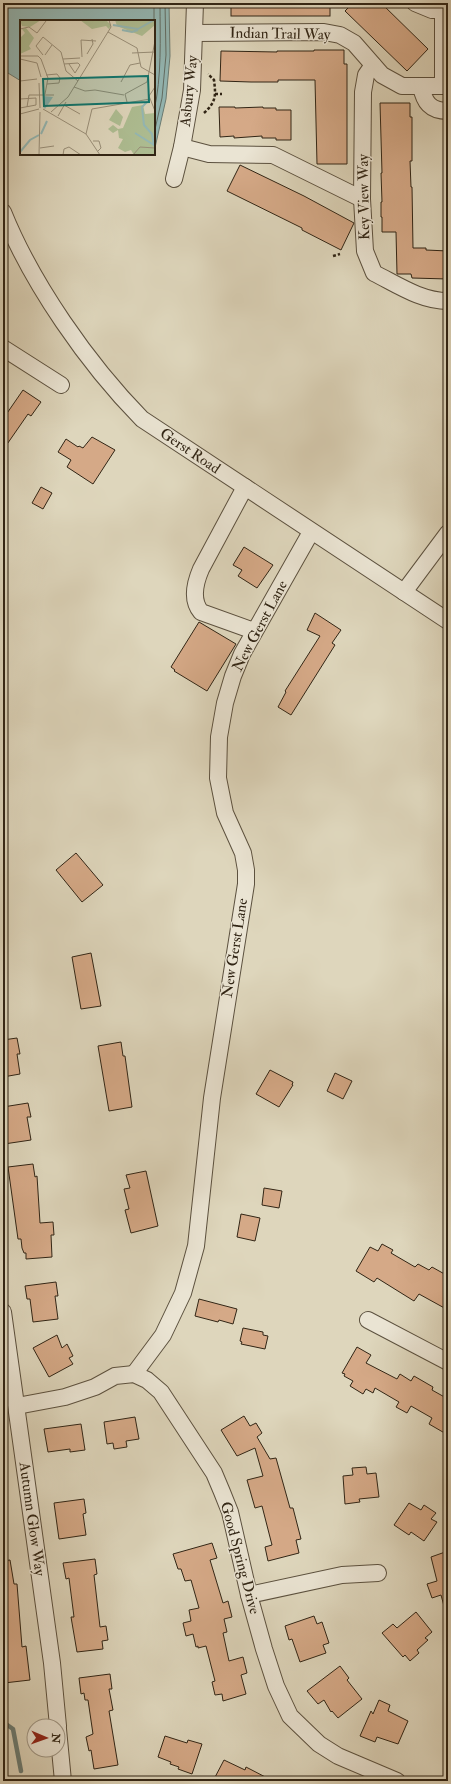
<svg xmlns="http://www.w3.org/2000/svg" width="451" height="1784" font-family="'IM FELL Double Pica',serif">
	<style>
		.water { fill: #94b8b5; stroke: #6c7d75 }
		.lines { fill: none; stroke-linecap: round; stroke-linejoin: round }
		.shore { stroke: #626e65; stroke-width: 1 }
		.stream { stroke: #6c7d75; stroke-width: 4.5 }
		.building { fill: #d5a987; stroke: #312515 }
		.minor-casing { stroke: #5c513f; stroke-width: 18 }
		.path { stroke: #312515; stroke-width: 2.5; stroke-dasharray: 3 2; stroke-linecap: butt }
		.minor { stroke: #eae4d3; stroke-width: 16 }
		.labels { text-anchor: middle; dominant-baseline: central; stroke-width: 3; stroke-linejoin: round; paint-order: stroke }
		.street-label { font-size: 15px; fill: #312515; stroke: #eae4d3 }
		.inset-river { fill: none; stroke: #94b8b5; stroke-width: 2 }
		.inset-road { fill: none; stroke: #998f79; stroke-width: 1 }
		.view { fill: #0f766e; fill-opacity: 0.15; stroke: #0f766e; stroke-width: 2 }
		.inset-edge { fill: none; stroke: #312515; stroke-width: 2 }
	</style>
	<rect width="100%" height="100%" fill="#ded6bc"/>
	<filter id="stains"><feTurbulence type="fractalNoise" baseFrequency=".005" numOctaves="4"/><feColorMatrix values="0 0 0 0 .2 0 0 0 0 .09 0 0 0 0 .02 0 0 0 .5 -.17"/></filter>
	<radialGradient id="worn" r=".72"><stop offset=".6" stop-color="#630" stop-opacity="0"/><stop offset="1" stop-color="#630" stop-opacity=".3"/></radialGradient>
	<!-- water -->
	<path class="water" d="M3,3H169L170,56L166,99L154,152V21H21V81L3,70Z"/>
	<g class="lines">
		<!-- shore -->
		<g class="shore">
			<path d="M154,62V3"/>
			<path d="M154,111C162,76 160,39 160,3"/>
			<path d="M154,134L162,98L166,55L165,3"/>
		</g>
		<!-- stream -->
		<path class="stream" d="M3,1722L13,1729L21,1771"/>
	</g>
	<!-- building -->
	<g class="building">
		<rect x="231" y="3" width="99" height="13"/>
		<path d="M353,3H381L428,49L407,71L345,11Z"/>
		<path d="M314,50H344V64H347V164H317L315,80H278V82H251L220,81L221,51L277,52V51H314Z"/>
		<path d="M380,103H410V117H412V161H410L411,187H412L413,248H426V250L448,251V279L412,278L411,274H397L396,232H382V217H381V202H382L381,173H382Z"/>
		<path d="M219,107H235V108L263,107V108H276V110H291V140H276V138H262V136L234,138V136L220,137Z"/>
		<path d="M240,165L304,196L354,223L341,250L302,230V228L227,191Z"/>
		<path d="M23,390L41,402L31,416L28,414L3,450V419Z"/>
		<path d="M92,437L115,450L93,484L67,467L71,460L58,452L66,439L78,447L79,446L83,448Z"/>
		<path d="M41,487L52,493L43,509L32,503Z"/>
		<path d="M244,547L273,565L257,588L238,576L242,570L233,565Z"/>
		<path d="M315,613L341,630L332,643L335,645L291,715L278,707L286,692L285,691L320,636L307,630Z"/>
		<path d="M199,622L236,644L207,691L174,671L175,670L171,667Z"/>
		<path d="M76,853L103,885L82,902L56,870Z"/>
		<path d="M91,953L101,1006L81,1009L72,957Z"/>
		<path d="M17,1038L20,1054H17L20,1074L3,1077V1040Z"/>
		<path d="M121,1042L123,1056H125L132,1107L109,1111L98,1046Z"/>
		<path d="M270,1070L293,1082L292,1085H293L279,1107L256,1094Z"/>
		<path d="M335,1073L352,1081L343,1099L327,1091Z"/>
		<path d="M28,1103L31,1117H27L31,1140L4,1144L3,1107Z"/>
		<path d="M33,1164L35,1177L37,1176L40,1223L53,1222L54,1235H51L52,1257L26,1259V1253H24L22,1248L21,1239H18L8,1167Z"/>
		<path d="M146,1171L158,1226L131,1233L125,1210L129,1209L124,1189L130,1188L126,1175Z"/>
		<path d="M264,1188L282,1191L279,1208L262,1205Z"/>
		<path d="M241,1214L260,1218L255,1241L237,1237Z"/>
		<path d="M382,1244L393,1250L391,1253L415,1267L418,1264L429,1270L432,1267L448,1276V1310L419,1294L414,1301L377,1278L374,1282L356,1271L370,1247L378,1251Z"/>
		<path d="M56,1282L58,1296H55L58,1319L33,1322L30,1299H27L25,1286Z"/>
		<path d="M199,1299L237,1309L233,1324L219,1320L218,1322L195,1316Z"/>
		<path d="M243,1328L263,1332V1335L268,1336L265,1349L241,1344L242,1342L240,1341Z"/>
		<path d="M57,1335L62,1348L67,1344L73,1356L69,1358L73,1364L49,1377L33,1348Z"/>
		<path d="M357,1347L371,1355L366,1363L397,1379L400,1374L411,1381L414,1376L433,1387L432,1390L448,1399V1435L429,1424L432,1418L411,1406L407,1413L396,1407L399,1402L375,1388L373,1393L366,1389L363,1394L350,1386L353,1381L344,1376L345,1374L342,1373Z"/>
		<path d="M244,1416L250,1426L256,1423L262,1433L257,1437L270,1459L276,1458L290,1508H293L301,1539L296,1540L299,1553L268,1561L265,1547L272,1545L262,1506L255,1508L247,1480L263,1476L255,1448L237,1456L221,1430Z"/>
		<path d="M135,1417L139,1439L126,1441L127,1447L114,1449L113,1443L107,1444L104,1422Z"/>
		<path d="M81,1424L85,1450L70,1452V1449L48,1452L44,1429Z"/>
		<path d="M366,1467L367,1474L376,1473L379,1497L359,1499L360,1502L345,1504L343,1476L353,1475L352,1468Z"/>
		<path d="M84,1499L86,1513L83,1514L86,1535L59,1539L54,1503Z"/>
		<path d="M409,1503L421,1510L424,1505L436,1513L431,1519L437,1522L424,1541L411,1532L409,1535L394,1525Z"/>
		<path d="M212,1543L217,1558L210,1560L223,1603L228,1601L232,1617L224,1619L227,1632L223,1633L229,1661L243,1657L247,1673L241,1675L246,1694L223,1701L222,1694L215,1695L212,1682L215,1681L206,1646L198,1648V1646L196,1647L193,1634L186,1636L183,1623L191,1621L189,1610L199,1608L191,1580L185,1581L181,1569H178L173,1554Z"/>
		<path d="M448,1551V1606H444L441,1595L432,1598L427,1584L437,1581L431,1557Z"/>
		<path d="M95,1559L97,1574L94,1575L100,1627L106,1626L108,1640L102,1641L103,1649L77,1652L71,1617H74L69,1578L66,1579L63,1563Z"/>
		<path d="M10,1560L14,1584H17L22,1647L26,1646L30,1680L4,1683L3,1561Z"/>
		<path d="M416,1612L432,1632L425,1638L428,1640L417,1650L419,1653L410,1661L405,1655L403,1657L382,1633L393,1624L397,1628Z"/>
		<path d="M314,1616L317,1624L322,1622L329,1643L323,1645L326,1653L300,1662L292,1639L289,1640L285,1626Z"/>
		<path d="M340,1666L349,1678L347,1680L362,1699L338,1718L332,1711L331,1712L324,1700L318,1704L307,1691Z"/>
		<path d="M110,1674L112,1689H109L113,1710L109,1711L118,1765L94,1769L91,1750L89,1751L86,1737L93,1734L88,1700H85L84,1693L81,1694L79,1678Z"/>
		<path d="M379,1700L390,1705L388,1711L408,1721L398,1744L377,1737L375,1742L360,1736L371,1711L373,1714Z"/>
		<path d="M165,1736L187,1743L188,1740L202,1744L192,1774L178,1769L179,1767L170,1764L171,1762L158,1757Z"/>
		<path d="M224,1760L245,1770L246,1767L273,1781H213Z"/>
	</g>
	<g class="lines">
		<!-- minor casing -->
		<g class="minor-casing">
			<g id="minor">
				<path d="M415,3L432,10H448"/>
				<path d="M195,33L324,32L340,35L354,43L382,75L402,86H448"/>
				<path d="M373,65L366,75L363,92L362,199L365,251L374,273C398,285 421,301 448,301"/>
				<path d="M421,86C424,102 430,111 448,111"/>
				<path d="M443,86V11"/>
				<path d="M182,147L209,154L273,155L362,199"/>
				<path d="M174,179L182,147L192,90L195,3"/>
				<path d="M3,212C32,284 88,364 142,419L448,621"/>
				<path d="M3,348L61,385"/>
				<path d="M245,487L201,569C195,583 191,600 201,612L254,631"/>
				<path d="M404,592L448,533"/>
				<path d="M3,1312L52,1663L58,1726"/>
				<path d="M368,1320L448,1362"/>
				<path d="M134,1374L163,1335L183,1293L196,1246L212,1098L246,884V870L243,853L225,813L218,778L219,737L225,703L233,676L242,654L311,532"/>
				<path d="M17,1406L65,1397L95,1387L115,1376L134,1374L147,1380L161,1392L214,1473L222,1492L230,1512L249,1595L264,1649L276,1686L290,1716L319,1744L338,1756L397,1781"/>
				<path d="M249,1595L342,1575L378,1573"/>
				<path d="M58,1729L63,1781"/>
			</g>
		</g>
		<!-- path -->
		<g class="path">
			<path d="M215,94H222"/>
			<path d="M204,113C216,102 216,96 214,80L208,74"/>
			<path d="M333,256L340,254"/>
		</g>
		<!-- minor -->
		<use href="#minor" class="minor"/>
	</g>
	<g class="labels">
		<!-- street labels -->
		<g class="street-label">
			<text transform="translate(280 34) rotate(1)">Indian Trail Way</text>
			<text transform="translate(189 91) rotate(-84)">Asbury Way</text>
			<text transform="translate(364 197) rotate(-91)">Key View Way</text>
			<text transform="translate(190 451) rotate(34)">Gerst Road</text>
			<text transform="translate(260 626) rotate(-62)">New Gerst Lane</text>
			<text transform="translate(235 948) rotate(-81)">New Gerst Lane</text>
			<text transform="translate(32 1519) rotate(82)">Autumn Glow Way</text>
			<text transform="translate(240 1558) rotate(75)">Good Spring Drive</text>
		</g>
	</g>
	<!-- overview -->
	<g transform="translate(20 20)">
		<rect width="135" height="135" fill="#ded6bc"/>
		<path d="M0,0H21L10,7L2,6ZM60,0H86L91,5L89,9L86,6L72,9ZM95,0H135V5L122,16L97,6ZM6,8L14,18L9,26L11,29L0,34V18L5,13L2,9ZM123,85L125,94L135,93V135H114L111,130L105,132L98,128L103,119L99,118L98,110L93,113L88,109L93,105L98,109L103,108L112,87ZM96,89L103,97L100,106L89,100Z" fill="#aebe93"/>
		<path d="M23,76L33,77L25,89L23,87Z" fill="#94b8b5"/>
		<path class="inset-river" d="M93,5L118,9L134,0M102,10L112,12L118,10M128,81L122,87L124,105L132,114L134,126M115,113L134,125M21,114L27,101M0,132L10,120L19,115"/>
		<path class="inset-road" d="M0,9L9,7L17,13L26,1M88,12L117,28L121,47L135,55M112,33L135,32M67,34L73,24L72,19M23,35L16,26L23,17L41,32L46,51L58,61M25,35L32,25M0,36H18L21,39M62,37L61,20L76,21M0,39L17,43L21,57M21,39L28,58L25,74M43,39L60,38M44,44L58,43L60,45L55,53L49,44M26,55L37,54L40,58L39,63L27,64M0,61L17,59M101,62L110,45L120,43M19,63L20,88M54,67L65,71L75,70L104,75M135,67L129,76L135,91M0,79L16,78V85L0,88M107,82L105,74L127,62L135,21M44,85L60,94M7,87L9,75H34M23,89L66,114L80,135M72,89L130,79M31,92L48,77L91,7L89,0M0,94L19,89M38,96L46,82M66,114L72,89M73,121H79L81,128L78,131M20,128L34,126M19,135L20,92M43,135L44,129L49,127L61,135M113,135L120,127L135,128"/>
		<path class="view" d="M128,56L129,82L24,86L23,59Z"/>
		<rect width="135" height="135" class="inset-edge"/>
	</g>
	<!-- margin -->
	<rect width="451" height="1784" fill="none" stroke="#ded6bc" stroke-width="16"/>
	<rect x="4" y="4" width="443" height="1776" fill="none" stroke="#312515" stroke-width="2"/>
	<rect x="8" y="8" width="435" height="1768" fill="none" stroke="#312515"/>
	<!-- north arrow -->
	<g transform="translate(46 1738) rotate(92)"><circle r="19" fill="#eae4d3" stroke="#a09887"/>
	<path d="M0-3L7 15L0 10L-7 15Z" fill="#8f2418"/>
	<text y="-6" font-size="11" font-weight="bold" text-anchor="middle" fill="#312515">N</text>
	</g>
	<rect width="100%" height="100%" filter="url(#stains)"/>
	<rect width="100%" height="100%" fill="url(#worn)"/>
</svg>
